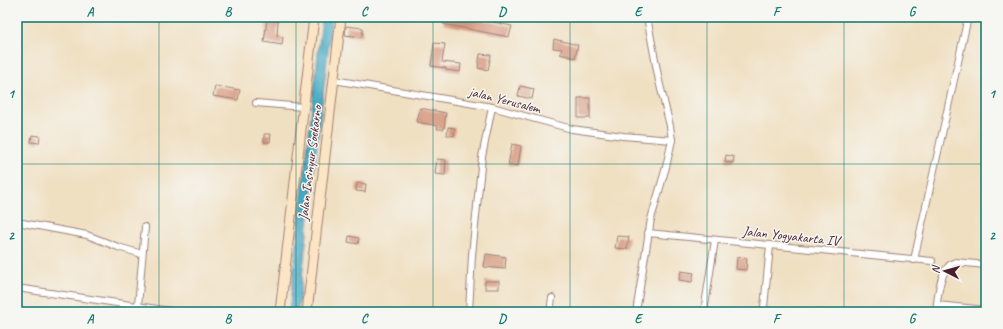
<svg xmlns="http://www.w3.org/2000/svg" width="1003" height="329" font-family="Caveat,sans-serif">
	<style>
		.water { fill: #43a9c3; stroke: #466477 }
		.building { fill: #d5967d }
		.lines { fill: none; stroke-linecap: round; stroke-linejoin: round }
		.lane-casing { stroke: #9d8076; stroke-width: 5 }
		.street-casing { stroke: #9d8076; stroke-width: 8 }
		.secondary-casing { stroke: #9d8076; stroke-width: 11 }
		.lane { stroke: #fff; stroke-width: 3 }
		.street { stroke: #fff; stroke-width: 6 }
		.secondary { stroke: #fce5c4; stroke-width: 9 }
		.grid { fill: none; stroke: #0f766e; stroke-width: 1; stroke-opacity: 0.55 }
		.labels { text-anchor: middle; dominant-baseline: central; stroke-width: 3; stroke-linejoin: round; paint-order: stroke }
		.street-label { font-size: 14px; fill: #4a1f2b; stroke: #f6f6f2 }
		.neatline { fill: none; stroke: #0f766e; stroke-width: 1.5 }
		.grid-label { font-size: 13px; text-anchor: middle; font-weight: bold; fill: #0f766e }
	</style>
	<rect width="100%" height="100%" fill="#f6f6f2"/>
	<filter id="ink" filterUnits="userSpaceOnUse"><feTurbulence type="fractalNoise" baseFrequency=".025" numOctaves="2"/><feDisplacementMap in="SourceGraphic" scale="8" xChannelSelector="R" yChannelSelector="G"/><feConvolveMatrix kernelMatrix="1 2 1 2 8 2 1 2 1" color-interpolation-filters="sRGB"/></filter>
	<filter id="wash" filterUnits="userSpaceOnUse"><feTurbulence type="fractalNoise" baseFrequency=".012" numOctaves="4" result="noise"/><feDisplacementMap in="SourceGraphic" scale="16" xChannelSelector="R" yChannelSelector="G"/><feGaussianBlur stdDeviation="0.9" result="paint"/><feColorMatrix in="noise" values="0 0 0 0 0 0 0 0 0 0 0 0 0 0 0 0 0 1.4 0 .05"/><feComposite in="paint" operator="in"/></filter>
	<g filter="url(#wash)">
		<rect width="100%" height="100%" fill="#f0e0c2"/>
		<!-- water -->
		<path class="water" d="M322,17H332L298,312H289Z"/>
		<g id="blocks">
			<!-- building -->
			<g class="building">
				<path d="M445,17H469L512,26L509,37L443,24Z"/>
				<path d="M267,20L278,21L277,36L283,37L282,45L264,42Z"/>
				<path d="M346,26L363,28L362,37L345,35Z"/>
				<path d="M554,39L578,45L575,58L560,54L562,49L553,48Z"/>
				<path d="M434,43L445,44L442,62L461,64L460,72L446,70V68L431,66Z"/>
				<path d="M480,54L491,55L488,70L478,68Z"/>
				<path d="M215,86L240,90L238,100L213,96Z"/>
				<path d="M520,86L534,89L532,99L518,96Z"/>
				<rect x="578" y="98" width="12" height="20"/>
				<path d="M420,108L446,113L444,129H437L438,126L417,122Z"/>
				<path d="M448,127L455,128L454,136L447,135Z"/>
				<path d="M264,134H271L270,142H264Z"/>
				<path d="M32,135L40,136L39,143L31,142Z"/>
				<path d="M512,144L521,146L518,166L508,165Z"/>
				<path d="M726,155L734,157L733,163L725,162Z"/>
				<path d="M437,159L446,160L445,175L435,174Z"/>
				<path d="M357,183L366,184L365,192L356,191Z"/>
				<path d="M349,236L359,238L358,244L348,242Z"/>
				<path d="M617,236L629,237L627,249L615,248Z"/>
				<path d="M486,254L506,257L505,269L484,267Z"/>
				<path d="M737,257L747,258L746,270L736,269Z"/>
				<path d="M681,271L694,273L692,282L679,280Z"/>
				<rect x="485" y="281" width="14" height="8"/>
			</g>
		</g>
	</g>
	<g filter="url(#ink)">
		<use href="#blocks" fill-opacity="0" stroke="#9d8076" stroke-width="1"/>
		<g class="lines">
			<!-- lane casing -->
			<g class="lane-casing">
				<path id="lane" d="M542,17L551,18"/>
			</g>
			<!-- street casing -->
			<g class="street-casing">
				<g id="street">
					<path d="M334,80L492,107L572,129L623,136L672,140"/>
					<path d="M256,103L303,107"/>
					<path d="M17,222L87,235L118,247L142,254"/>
					<path d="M648,233L932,261"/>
					<path d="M914,260L968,17"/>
					<path d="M17,288L177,312"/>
					<path d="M937,305L986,310"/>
					<path d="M138,306L145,227"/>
					<path d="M764,307L770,246"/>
					<path d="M469,312L472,255L482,157L492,107"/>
					<path d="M550,312L552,298"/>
					<path d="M636,312L651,219L666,167L672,140L670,126L659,81L647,17"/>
					<path d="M704,312L715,240"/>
					<path d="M936,312C938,297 939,266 956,262L986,265"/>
				</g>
			</g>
			<!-- secondary casing -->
			<g class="secondary-casing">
				<g id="secondary">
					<path d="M280,312L314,17"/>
					<path d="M307,312L341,17"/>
				</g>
			</g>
			<!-- lane -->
			<use href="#lane" class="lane"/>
			<!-- street -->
			<use href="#street" class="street"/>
			<!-- secondary -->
			<use href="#secondary" class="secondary"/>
		</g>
	</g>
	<!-- grid -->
	<path class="grid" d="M159,17V312M296,17V312M433,17V312M570,17V312M707,17V312M844,17V312M17,164H986"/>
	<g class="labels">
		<!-- street labels -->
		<g class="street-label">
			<text transform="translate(505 100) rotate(14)">jalan Yerusalem</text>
			<text transform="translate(310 163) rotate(-83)">Jalan Insinyur Soekarno</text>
			<text transform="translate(791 236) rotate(6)">Jalan Yogyakarta IV</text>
		</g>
	</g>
	<!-- margin -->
	<rect width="1003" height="329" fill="none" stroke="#f6f6f2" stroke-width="44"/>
	<!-- north arrow -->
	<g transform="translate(945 271) rotate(276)" stroke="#f6f6f2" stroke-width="3" paint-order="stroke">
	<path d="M0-3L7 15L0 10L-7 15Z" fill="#4a1f2b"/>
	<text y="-6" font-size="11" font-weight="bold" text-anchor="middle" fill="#4a1f2b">N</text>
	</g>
	<rect x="22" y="22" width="959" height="285" class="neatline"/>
	<g class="grid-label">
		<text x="90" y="16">A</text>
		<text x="228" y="16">B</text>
		<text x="364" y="16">C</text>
		<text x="502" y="16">D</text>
		<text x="638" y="16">E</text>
		<text x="776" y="16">F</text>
		<text x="912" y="16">G</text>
		<text x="11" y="98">1</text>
		<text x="992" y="98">1</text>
		<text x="11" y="240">2</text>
		<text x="992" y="240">2</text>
		<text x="90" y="323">A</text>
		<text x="228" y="323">B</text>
		<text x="364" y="323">C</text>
		<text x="502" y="323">D</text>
		<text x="638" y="323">E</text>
		<text x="776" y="323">F</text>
		<text x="912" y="323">G</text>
	</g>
</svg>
